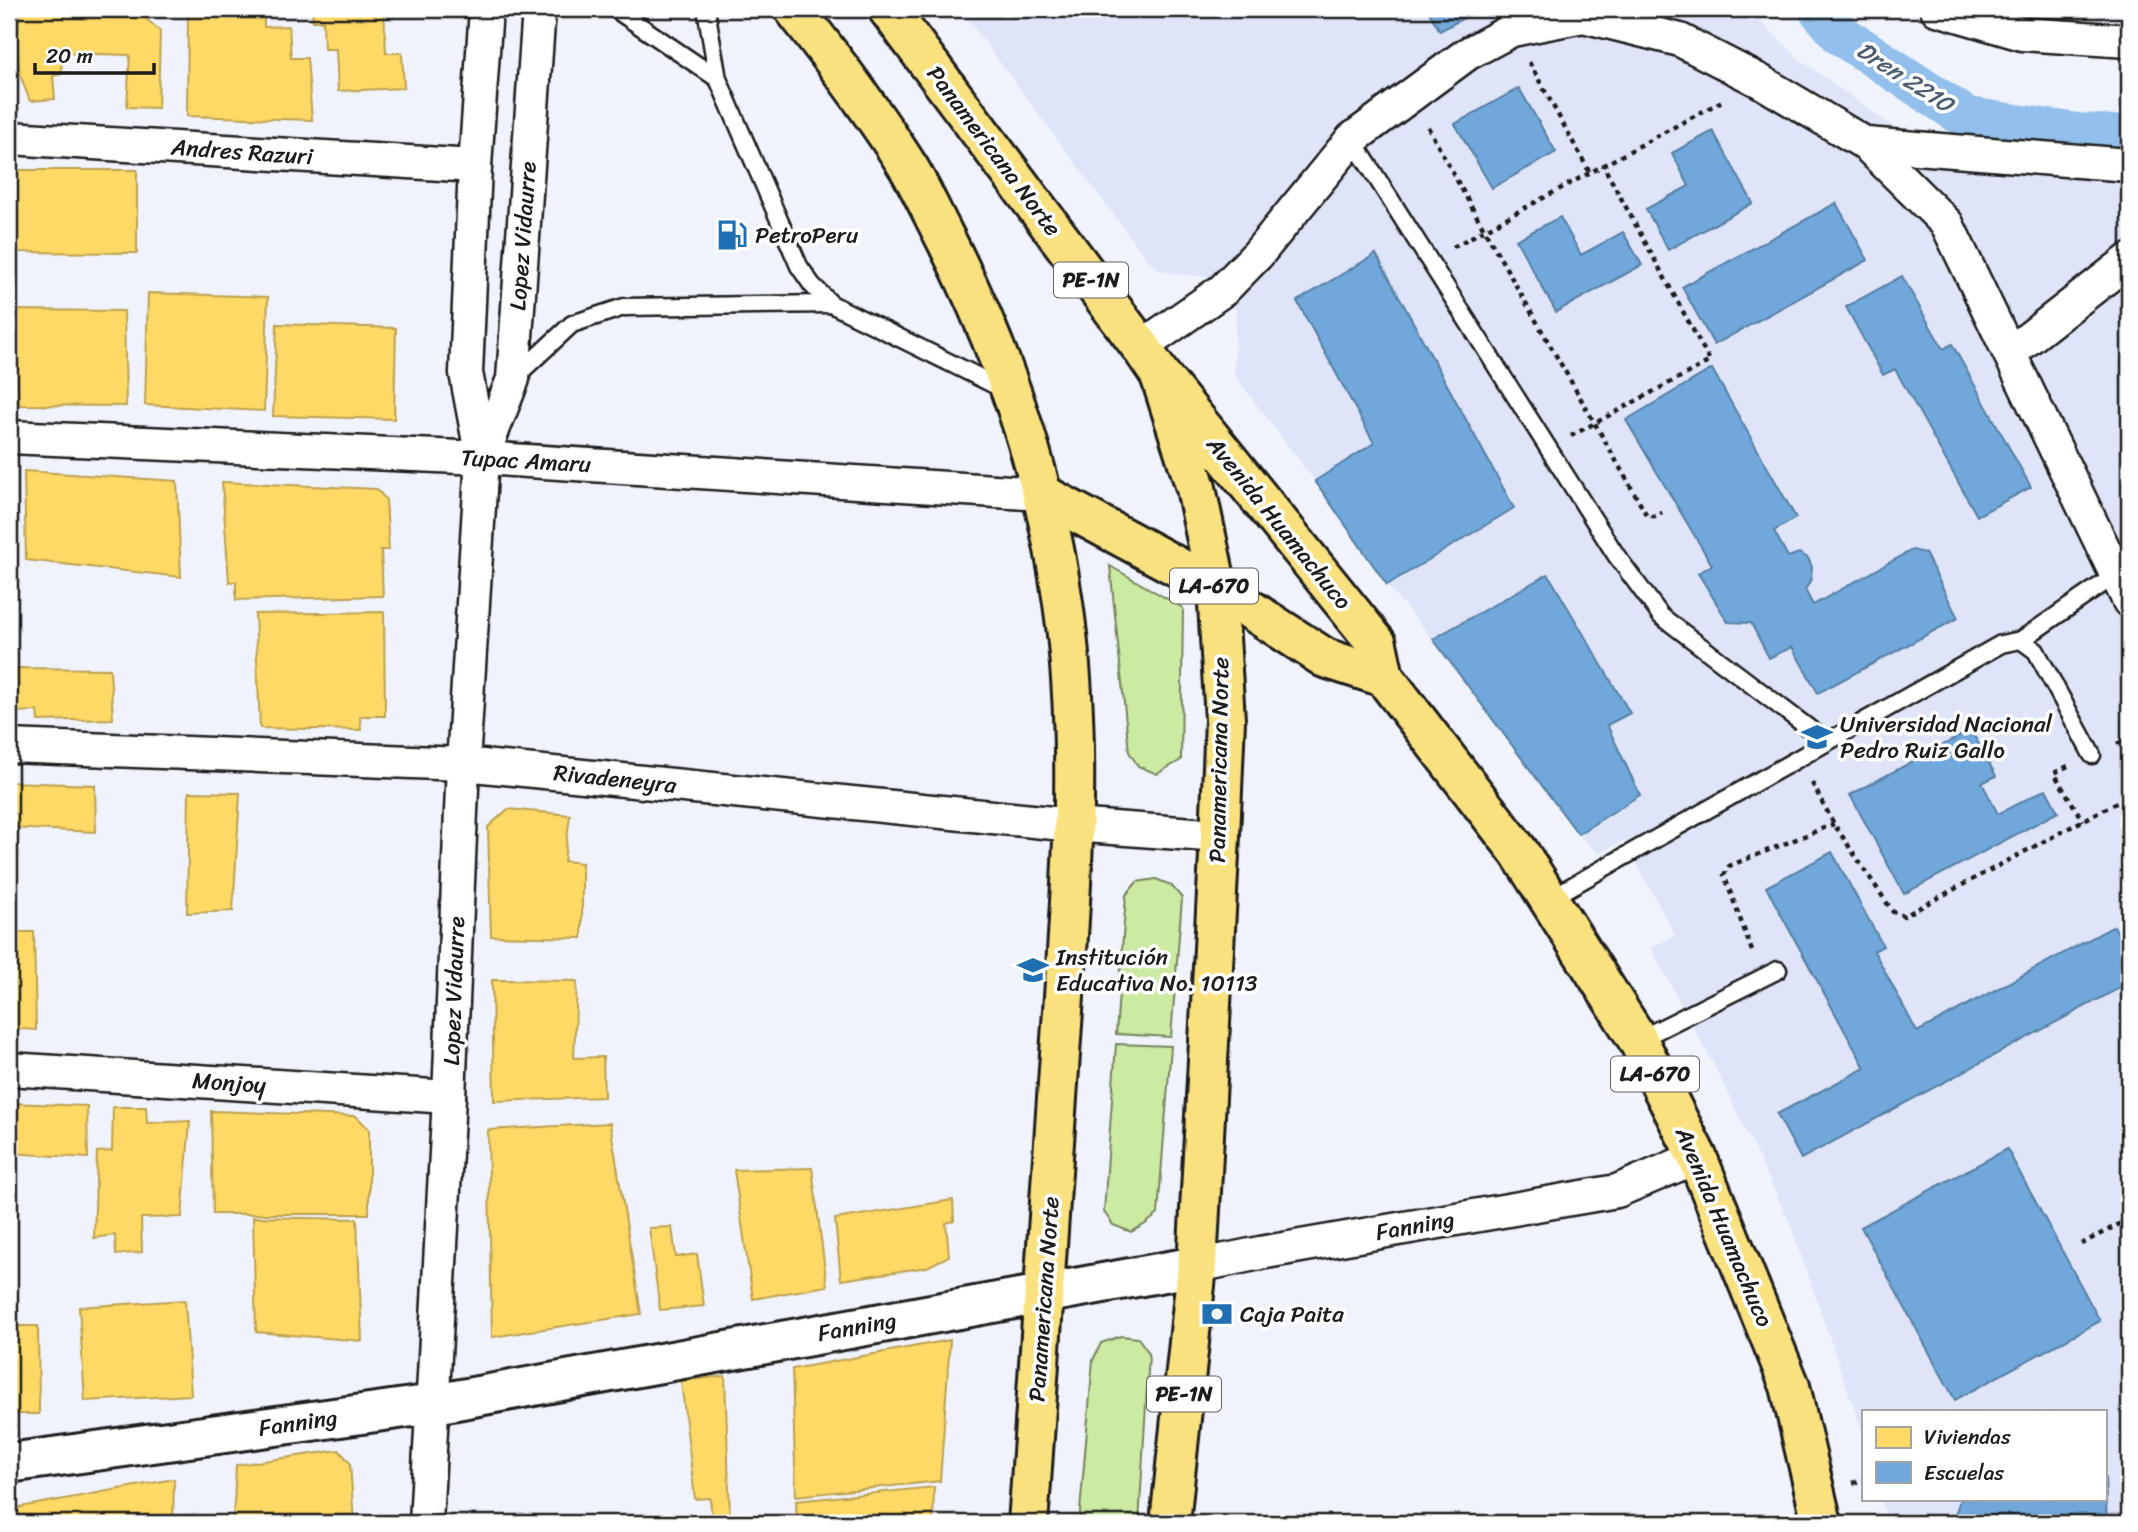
<svg xmlns="http://www.w3.org/2000/svg" width="2138" height="1532" font-family="Sriracha,sans-serif">
	<style>
		.built { fill: #dfe4f9 }
		.green { fill: #cceaa2; stroke: #74835f; stroke-width: 2 }
		.homes { fill: #ffd966; stroke: #bba050; stroke-width: 2 }
		.schools { fill: #6fa8dc; stroke: #567ea2; stroke-width: 2 }
		.lines { fill: none; stroke-linecap: round; stroke-linejoin: round }
		.canal { stroke: #92bfec; stroke-width: 42 }
		.service-casing { stroke: #1c1c1c; stroke-width: 21 }
		.minor-casing { stroke: #1c1c1c; stroke-width: 37 }
		.tertiary-casing { stroke: #1c1c1c; stroke-width: 44 }
		.primary-casing { stroke: #1c1c1c; stroke-width: 44 }
		.trunk-casing { stroke: #1c1c1c; stroke-width: 44 }
		.path { stroke: #1c1c1c; stroke-width: 4.5; stroke-dasharray: 5 5; stroke-linecap: butt }
		.service { stroke: #fff; stroke-width: 16 }
		.minor { stroke: #fff; stroke-width: 32 }
		.tertiary { stroke: #fff; stroke-width: 38 }
		.primary { stroke: #fae180; stroke-width: 38 }
		.trunk { stroke: #fae180; stroke-width: 38 }
		.labels { text-anchor: middle; dominant-baseline: central; stroke-width: 7; stroke-linejoin: round; paint-order: stroke }
		.shield { fill: #fff; stroke: #606060; stroke-width: 2 }
		.shield-label { font-size: 21px; font-weight: bold; fill: #1c1c1c }
		.street-label { font-size: 23px; fill: #1c1c1c; stroke: #fff }
		.poi-label { font-size: 23px; fill: #1c1c1c; stroke: #fff; text-anchor: start }
		.water-label { font-size: 24px; font-style: italic; fill: #4b5d6f; stroke: #fff }
	</style>
	<rect width="100%" height="100%" fill="#f0f3fc"/>
	<filter id="ink" filterUnits="userSpaceOnUse"><feTurbulence type="fractalNoise" baseFrequency=".0143" numOctaves="2"/><feDisplacementMap in="SourceGraphic" scale="14" xChannelSelector="R" yChannelSelector="G"/><feConvolveMatrix kernelMatrix="1 2 1 2 8 2 1 2 1" color-interpolation-filters="sRGB"/></filter>
	<g filter="url(#ink)">
		<!-- built -->
		<path class="built" d="M960,9H1747L1803,62L1910,139L2129,163V1523H1888L1881,1499H2105V1411H1863V1434L1790,1223L1717,1071L1651,948L1675,935L1624,840L1598,854L1578,834L1433,639L1387,585L1315,481L1234,375L1236,310L1215,277L1183,275L1160,270L1146,258Z"/>
		<!-- green -->
		<g class="green">
			<path d="M1110,566L1183,608L1181,760L1157,774L1138,766L1129,752Z"/>
			<path d="M1156,879L1171,885L1182,898L1171,1037L1116,1034L1126,895L1137,882Z"/>
			<path d="M1116,1044L1171,1046L1158,1214L1144,1225L1131,1232L1113,1225L1104,1212Z"/>
			<path d="M1121,1336L1138,1338L1149,1353L1139,1523H1079L1093,1360L1101,1343Z"/>
		</g>
		<!-- homes -->
		<g class="homes">
			<path d="M20,9H135L160,31L158,108L127,107L130,55L61,53L62,74L53,76L55,99L30,101L20,75L16,48Z"/>
			<path d="M200,9H264V27L289,26L291,58H307L312,120L187,116L188,12L200,13Z"/>
			<path d="M312,9H384L386,53H402L404,88L338,91L336,49H324L323,21H313Z"/>
			<path d="M9,170H137V253L9,252Z"/>
			<path d="M148,293L268,297L264,411L145,405Z"/>
			<path d="M13,310L124,311L126,406L19,405Z"/>
			<path d="M277,324L396,328L394,419L273,416Z"/>
			<path d="M24,471L177,481L181,577L26,560Z"/>
			<path d="M222,482L377,489L386,500L389,550H381L383,596L236,600V582H229Z"/>
			<path d="M384,612L385,716H360L361,730L260,728L255,614Z"/>
			<path d="M9,668L110,669L113,719L38,721L37,711L11,712L9,711Z"/>
			<path d="M9,782L95,785L96,832L9,828Z"/>
			<path d="M189,792L240,793L233,911L187,913Z"/>
			<path d="M508,809L570,815L564,861L582,863V938L491,936L488,827Z"/>
			<path d="M9,932H34L36,1030L9,1028Z"/>
			<path d="M492,980L577,981L574,1058L603,1057L604,1097L494,1101Z"/>
			<path d="M9,1103L87,1106L88,1158L9,1153Z"/>
			<path d="M113,1107H146L147,1123L190,1121L182,1217L141,1218L142,1252L116,1255L115,1235L94,1238L97,1152L112,1151Z"/>
			<path d="M211,1111L356,1116L369,1129V1214H213Z"/>
			<path d="M610,1123L641,1314L492,1337L488,1130Z"/>
			<path d="M812,1168L827,1286L753,1299L734,1170Z"/>
			<path d="M953,1200L954,1221L946,1223L949,1256L927,1267L841,1280L835,1219Z"/>
			<path d="M253,1217L357,1219L362,1341L256,1332Z"/>
			<path d="M672,1227L676,1257L697,1254L704,1306L660,1310L649,1228Z"/>
			<path d="M185,1300L191,1395L85,1401L79,1307Z"/>
			<path d="M9,1326H38L39,1414H9Z"/>
			<path d="M950,1340L940,1481L796,1496L792,1369Z"/>
			<path d="M725,1376L730,1517L712,1519L710,1498L695,1499L681,1381Z"/>
			<path d="M339,1450L350,1463L354,1523H233L236,1465Z"/>
			<path d="M174,1479L173,1523H9V1509Z"/>
			<path d="M934,1487L933,1523H797L796,1501Z"/>
		</g>
		<!-- schools -->
		<g class="schools">
			<path d="M1427,9H1480L1440,31Z"/>
			<path d="M1519,88L1556,152L1492,188L1455,124Z"/>
			<path d="M1713,131L1753,203L1668,250L1646,209L1689,186L1672,153Z"/>
			<path d="M1836,203L1868,260L1714,345L1682,287Z"/>
			<path d="M1560,217L1581,255L1623,232L1642,265L1556,312L1516,240Z"/>
			<path d="M1376,254L1514,508L1387,585L1315,481L1374,443L1297,301Z"/>
			<path d="M1902,276L1943,349L1952,344L2031,487L1977,516L1895,369L1883,375L1846,307Z"/>
			<path d="M1712,369L1796,518L1774,531L1788,557L1799,553L1808,558L1812,567L1811,579L1805,590L1813,605L1912,550L1925,553L1958,618L1818,693L1792,647L1769,658L1751,623L1728,622L1698,573L1712,565L1626,420Z"/>
			<path d="M1548,574L1630,713L1607,725L1640,795L1578,834L1433,639Z"/>
			<path d="M1971,730L1996,776L1982,783L1998,814L2046,789L2058,812L1904,894L1850,795Z"/>
			<path d="M1832,852L1883,946L1874,951L1917,1032L2114,926L2129,954V983L1801,1159L1777,1114L1865,1068L1766,887Z"/>
			<path d="M2007,1149L2100,1321L1955,1400L1861,1227Z"/>
			<path d="M2105,1477L2107,1523H1953L1960,1499H2105Z"/>
		</g>
		<g class="lines">
			<!-- canal -->
			<path class="canal" d="M1819,9L1841,35L1967,118L2078,134L2129,137"/>
			<!-- service casing -->
			<g class="service-casing">
				<g id="service">
					<path d="M615,9L718,79"/>
					<path d="M706,9L718,79L799,266L812,285L831,304L1005,390"/>
					<path d="M1352,139L1616,555L1661,616L1827,742"/>
					<path d="M515,377L572,324L624,307L831,304"/>
					<path d="M2021,640L2117,574"/>
					<path d="M1549,899L2001,644L2021,640L2036,651L2092,755"/>
					<path d="M1638,1040L1778,970"/>
				</g>
			</g>
			<!-- minor casing -->
			<g class="minor-casing">
				<g id="minor">
					<path d="M1937,9L2022,34L2129,41"/>
					<path d="M9,138L475,166"/>
					<path d="M1866,144L2129,165"/>
					<path d="M1141,347L1223,290L1258,254L1352,139L1467,54L1512,30L1583,16L1680,40L1760,81L1866,144L1947,224L2129,601"/>
					<path d="M2010,353L2129,260"/>
					<path d="M9,437L482,458L1042,494"/>
					<path d="M482,458L513,379L539,9"/>
					<path d="M9,746L463,764L1073,825L1220,836"/>
					<path d="M9,1069L449,1097"/>
					<path d="M1197,1266L1260,1253L1617,1191L1697,1157"/>
					<path d="M426,1523L449,1097L463,764L482,458L466,373L475,166L486,9"/>
				</g>
			</g>
			<!-- tertiary casing -->
			<g class="tertiary-casing">
				<path id="tertiary" d="M9,1463L434,1404L1197,1266"/>
			</g>
			<!-- primary casing -->
			<g class="primary-casing">
				<g id="primary">
					<path d="M1160,375L1377,644L1384,677L1519,852L1638,1040L1697,1157L1790,1386L1822,1523"/>
					<path d="M1042,494L1217,588L1325,658L1384,677"/>
				</g>
			</g>
			<!-- trunk casing -->
			<g class="trunk-casing">
				<g id="trunk">
					<path d="M794,9C835,61 875,114 910,170C922,191 932,213 943,234C1002,349 1045,474 1063,603C1084,747 1071,895 1061,1039C1051,1201 1040,1362 1028,1523"/>
					<path d="M888,9L1141,347L1160,375L1196,488L1217,588L1225,720L1220,836L1197,1266L1170,1523"/>
				</g>
			</g>
			<!-- path -->
			<g class="path">
				<path d="M1529,62L1590,173"/>
				<path d="M1428,127C1498,258 1575,386 1647,516H1655L1662,512"/>
				<path d="M1453,247L1722,101"/>
				<path d="M1571,436L1710,361L1603,165"/>
				<path d="M2117,744L2129,738"/>
				<path d="M2068,766L2054,773L2083,821"/>
				<path d="M1812,783L1834,824L1893,912L1904,916L2129,796"/>
				<path d="M1752,951L1724,875L1729,866L1834,824"/>
				<path d="M2081,1244L2129,1219"/>
				<path d="M1853,1483L1863,1480"/>
			</g>
			<!-- service -->
			<use href="#service" class="service"/>
			<!-- minor -->
			<use href="#minor" class="minor"/>
			<!-- tertiary -->
			<use href="#tertiary" class="tertiary"/>
			<!-- primary -->
			<use href="#primary" class="primary"/>
			<!-- trunk -->
			<use href="#trunk" class="trunk"/>
		</g>
	</g>
	<!-- icons -->
	<defs>
		<g id="fuel-bare" transform="scale(2.415)"><path d="M-5.5-6h7V0h2V4h1.3V-2.5L3-4.5l.8-.8L6-3V5H2.5V1h-1V6h-7ZM-4.2-4.7v3.2H.2V-4.7Z" fill="#1f6fb2" stroke="#fff" stroke-width="2.5" paint-order="stroke"/></g>
		<g id="university-bare" transform="scale(2.415)"><path d="M0-5L7-2L0 1L-7-2ZM-4 1L0 2.5L4 1V4Q0 6-4 4Z" fill="#1f6fb2" stroke="#fff" stroke-width="2.5" paint-order="stroke"/></g>
		<g id="school-bare" transform="scale(2.415)"><path d="M0-5L7-2L0 1L-7-2ZM-4 1L0 2.5L4 1V4Q0 6-4 4Z" fill="#1f6fb2" stroke="#fff" stroke-width="2.5" paint-order="stroke"/></g>
		<g id="bank-bare" transform="scale(2.415)"><path d="M-6-4H6V4H-6ZM0-2.3a2.3 2.3 0 1 0 0 4.6a2.3 2.3 0 1 0 0-4.6Z" fill="#1f6fb2" stroke="#fff" stroke-width="2.5" paint-order="stroke"/></g>
	</defs>
	<g fill-rule="evenodd">
		<use href="#fuel-bare" x="732" y="235"/>
		<use href="#university-bare" x="1817" y="737"/>
		<use href="#school-bare" x="1033" y="970"/>
		<use href="#bank-bare" x="1217" y="1314"/>
	</g>
	<g class="labels">
		<!-- shield labels -->
		<g class="shield">
			<rect x="1054" y="262.5" width="74" height="35" rx="5"/>
			<rect x="1170" y="568.5" width="88" height="35" rx="5"/>
			<rect x="1611" y="1056.5" width="88" height="35" rx="5"/>
			<rect x="1147" y="1376.5" width="74" height="35" rx="5"/>
		</g>
		<g class="shield-label">
			<text x="1091" y="280">PE-1N</text>
			<text x="1214" y="586">LA-670</text>
			<text x="1655" y="1074">LA-670</text>
			<text x="1184" y="1394">PE-1N</text>
		</g>
		<!-- street labels -->
		<g class="street-label">
			<text transform="translate(994 151) rotate(53)">Panamericana Norte</text>
			<text transform="translate(242 152) rotate(4)">Andres Razuri</text>
			<text transform="translate(523 236) rotate(-86)">Lopez Vidaurre</text>
			<text transform="translate(526 461) rotate(3)">Tupac Amaru</text>
			<text transform="translate(1279 523) rotate(51)">Avenida Huamachuco</text>
			<text transform="translate(1219 760) rotate(-89)">Panamericana Norte</text>
			<text transform="translate(615 779) rotate(6)">Rivadeneyra</text>
			<text transform="translate(454 991) rotate(-88)">Lopez Vidaurre</text>
			<text transform="translate(229 1083) rotate(4)">Monjoy</text>
			<text transform="translate(1415 1226) rotate(-10)">Fanning</text>
			<text transform="translate(1724 1227) rotate(67)">Avenida Huamachuco</text>
			<text transform="translate(1044 1299) rotate(-86)">Panamericana Norte</text>
			<text transform="translate(857 1327) rotate(-10)">Fanning</text>
			<text transform="translate(298 1423) rotate(-8)">Fanning</text>
		</g>
		<!-- poi labels -->
		<g class="poi-label">
			<text x="755" y="235">PetroPeru</text>
			<text x="1840" y="724">Universidad Nacional<tspan x="1840" dy="26">Pedro Ruiz Gallo</tspan></text>
			<text x="1056" y="957">Institución<tspan x="1056" dy="26">Educativa No. 10113</tspan></text>
			<text x="1240" y="1314">Caja Paita</text>
		</g>
		<!-- water labels -->
		<g class="water-label">
			<text transform="translate(1905 77) rotate(33)">Dren 2210</text>
		</g>
	</g>
	<!-- margin -->
	<rect width="2138" height="1532" fill="none" stroke="#fff" stroke-width="35"/>
	<rect x="18" y="18" width="2103" height="1497" fill="none" stroke="#1c1c1c" stroke-width="2.5" filter="url(#ink)"/>
	<!-- legend -->
	<rect x="1862" y="1410" width="245" height="91" fill="#ffffff" stroke="#a4a4a4" stroke-width="2"/>
	<rect x="1876" y="1427" width="35" height="21" fill="#ffd966" stroke="#a4a4a4" stroke-width="2"/>
	<text x="1924" y="1444" font-size="21" fill="#1c1c1c">Viviendas</text>
	<rect x="1876" y="1462" width="35" height="21" fill="#6fa8dc" stroke="#a4a4a4" stroke-width="2"/>
	<text x="1924" y="1480" font-size="21" fill="#1c1c1c">Escuelas</text>
	<!-- scale -->
	<path d="M35 63v10h119v-10" fill="none" stroke="#1c1c1c" stroke-width="3.5"/>
	<text x="46" y="63" font-size="21" fill="#1c1c1c" stroke="#ffffff" stroke-width="5" paint-order="stroke">20 m</text>
</svg>
